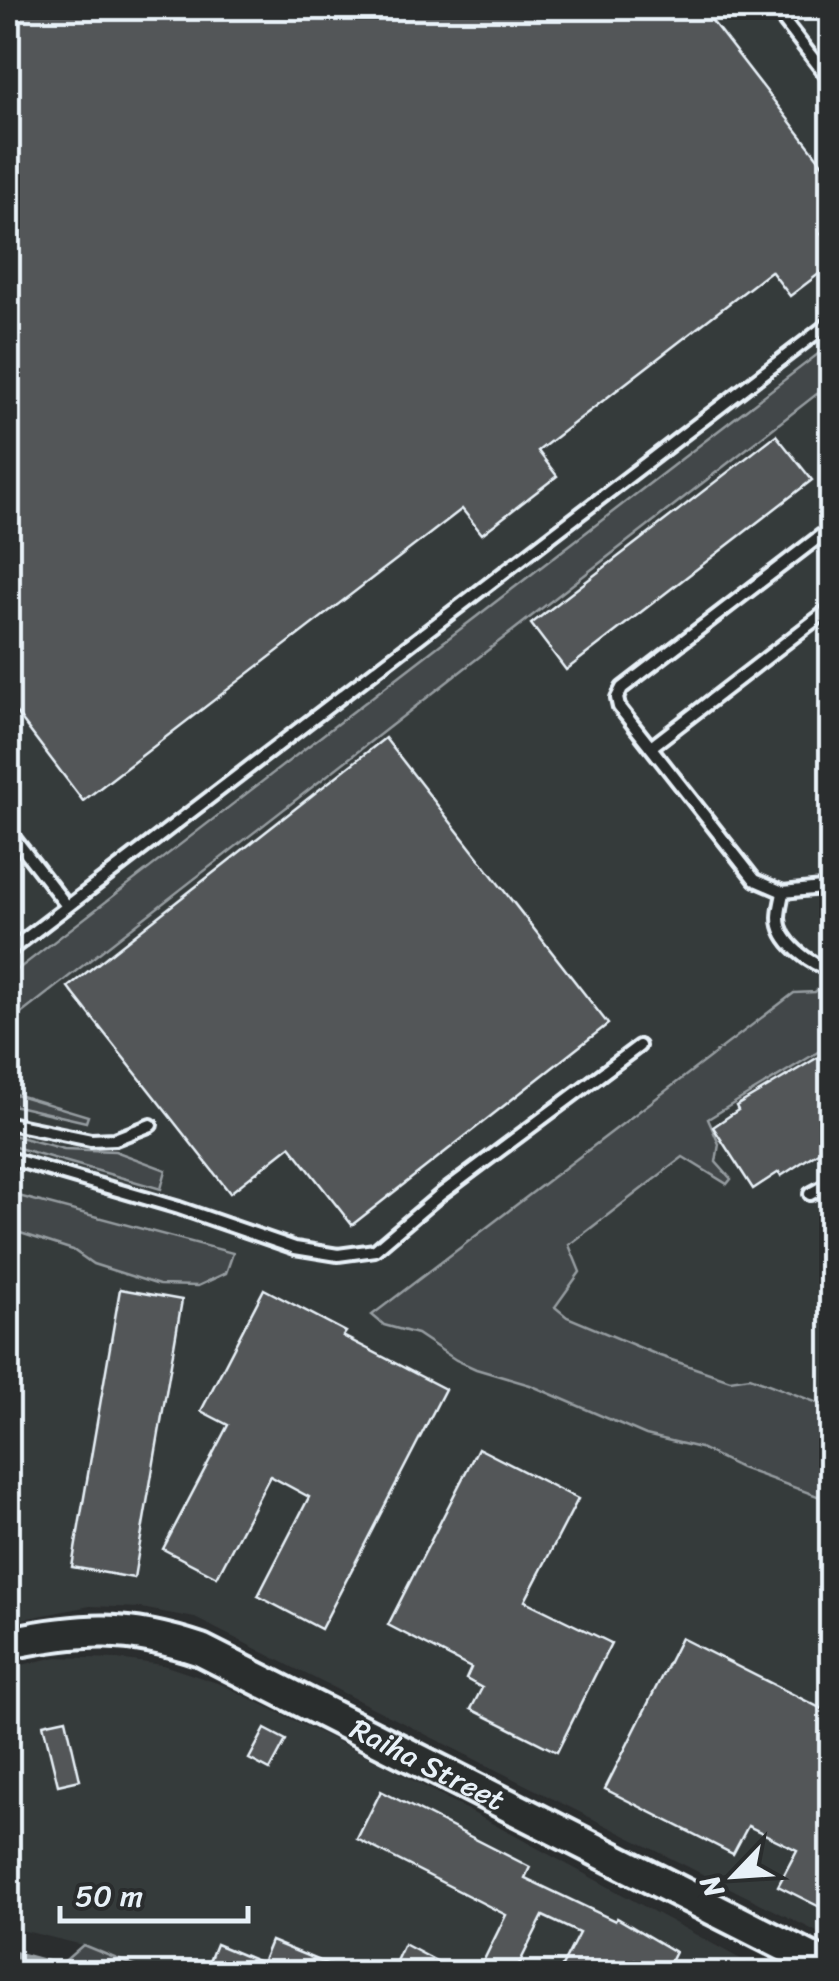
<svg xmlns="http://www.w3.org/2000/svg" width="839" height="1981" font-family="Sriracha,sans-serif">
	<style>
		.built { fill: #363a3b }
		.green { fill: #424648; stroke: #959ca0; stroke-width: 2.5 }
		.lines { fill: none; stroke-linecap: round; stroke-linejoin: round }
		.stream { stroke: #989fa3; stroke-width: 8 }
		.building { fill: #535759; stroke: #e8f1f8; stroke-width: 2.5 }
		.lane-casing { stroke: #e8f1f8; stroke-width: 18 }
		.secondary-casing { stroke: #e8f1f8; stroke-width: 38 }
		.lane { stroke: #2a2d2e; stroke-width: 10 }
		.secondary { stroke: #2a2d2e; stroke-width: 30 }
		.labels { text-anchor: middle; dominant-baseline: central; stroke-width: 8; stroke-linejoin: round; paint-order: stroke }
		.street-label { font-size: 30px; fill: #e8f1f8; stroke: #2a2d2e }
	</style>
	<rect width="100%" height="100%" fill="#2a2d2e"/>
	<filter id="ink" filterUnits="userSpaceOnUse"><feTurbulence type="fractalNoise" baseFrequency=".01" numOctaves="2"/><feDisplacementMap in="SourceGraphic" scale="20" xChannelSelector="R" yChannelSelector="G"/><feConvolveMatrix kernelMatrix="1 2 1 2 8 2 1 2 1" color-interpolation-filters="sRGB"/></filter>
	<g filter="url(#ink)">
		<!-- built -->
		<g class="built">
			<path d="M8,8H812L832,36L831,1939L195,1618L141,1608L90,1606L8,1622Z"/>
			<path d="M57,1657L117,1659L163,1665L223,1685L387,1766L766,1973H151L83,1945L8,1927V1668Z"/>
		</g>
		<!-- green -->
		<g class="green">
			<path d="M831,344V383L8,1024V977Z"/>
			<path d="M823,984H831V1044L708,1119L719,1144L716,1162L731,1179L727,1184L683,1157L569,1245L580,1272L555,1307L567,1317L660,1356L730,1380L750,1377L831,1408V1501L741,1468L700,1448L646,1435L530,1385L476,1369L456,1360L417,1334L384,1325L372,1315L794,993L815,992Z"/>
			<path d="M8,1092L88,1116L86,1122L8,1104Z"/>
			<path d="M8,1134L64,1149L115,1151L166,1170L161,1189L8,1145Z"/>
			<path d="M8,1194H11L233,1253L226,1273L198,1286L159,1285L93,1264L73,1250L8,1229Z"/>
			<path d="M83,1945L151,1973H51Z"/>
		</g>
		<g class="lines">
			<!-- stream -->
			<path class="stream" d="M8,1953L86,1974"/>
		</g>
		<!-- building -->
		<g class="building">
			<path d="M8,8H702L832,176V224L821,233L832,247V264L790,296L771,271L538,451L557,476L482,534L462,509L83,801L8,702Z"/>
			<path d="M776,435L812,480L566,670L531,624Z"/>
			<path d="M385,738L608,1024L352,1225L290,1146L230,1193L68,987Z"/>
			<path d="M832,1049V1143L781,1176L779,1172L753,1189L713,1127L738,1110L736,1106Z"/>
			<path d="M120,1289L182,1300L134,1578L72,1567Z"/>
			<path d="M264,1289L346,1332L343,1336L445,1389L321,1629L258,1596L309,1497L270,1476L217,1577L163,1549L228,1425L201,1411Z"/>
			<path d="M478,1448L578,1499L525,1601L611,1643L557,1752L471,1709L482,1688L466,1679L471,1668L388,1625Z"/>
			<path d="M681,1638L832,1714V1913L778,1886L797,1850L748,1826L733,1854L605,1789Z"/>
			<path d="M66,1719L80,1780L58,1785L43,1724Z"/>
			<path d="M265,1729L286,1740L270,1770L249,1759Z"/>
			<path d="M381,1791L530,1867L525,1878L615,1921L617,1918L675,1952L664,1974L635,1960L628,1974H558L579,1933L543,1916L514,1974H477L506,1915L357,1839Z"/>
			<path d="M271,1941L349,1973V1974H204L216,1944L262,1963Z"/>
			<path d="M404,1944L461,1974H390Z"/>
		</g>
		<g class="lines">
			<!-- lane casing -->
			<g class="lane-casing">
				<g id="lane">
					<path d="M774,8L832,83"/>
					<path d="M832,527L622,688L617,698L619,707L755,880L783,892L832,887"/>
					<path d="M651,747L832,607"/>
					<path d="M8,830L67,906"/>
					<path d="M783,892C782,900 779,909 779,918C779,942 810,965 832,970"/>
					<path d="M8,952L832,321"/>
					<path d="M8,1123L91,1140L115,1139L151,1125"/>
					<path d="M8,1158L179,1208L295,1248L338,1255L375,1250L441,1194L639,1046"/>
					<path d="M810,1194L832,1182"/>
				</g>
			</g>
			<!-- secondary casing -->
			<g class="secondary-casing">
				<g id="secondary">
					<path id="s1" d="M8,1643C83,1628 127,1625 201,1650L832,1969"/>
				</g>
			</g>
			<!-- lane -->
			<use href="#lane" class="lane"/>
			<!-- secondary -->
			<use href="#secondary" class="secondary"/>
		</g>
	</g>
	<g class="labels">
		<!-- street labels -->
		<g class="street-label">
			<text stroke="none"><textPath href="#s1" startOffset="450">Raiha Street</textPath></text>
		</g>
	</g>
	<!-- margin -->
	<rect width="839" height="1981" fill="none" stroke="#2a2d2e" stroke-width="40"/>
	<rect x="20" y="20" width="799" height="1941" fill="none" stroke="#e8f1f8" stroke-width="4" filter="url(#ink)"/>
	<!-- north arrow -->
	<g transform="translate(734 1876) rotate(245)" stroke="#2a2d2e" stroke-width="8" paint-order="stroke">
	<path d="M0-8L18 38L0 25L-18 38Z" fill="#e8f1f8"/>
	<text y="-15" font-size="28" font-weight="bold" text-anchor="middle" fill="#e8f1f8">N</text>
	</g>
	<!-- scale -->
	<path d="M60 1906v15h188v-15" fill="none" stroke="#e8f1f8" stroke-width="5"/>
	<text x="75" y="1906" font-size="30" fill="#e8f1f8" stroke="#2a2d2e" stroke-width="8" paint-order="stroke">50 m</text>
</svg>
